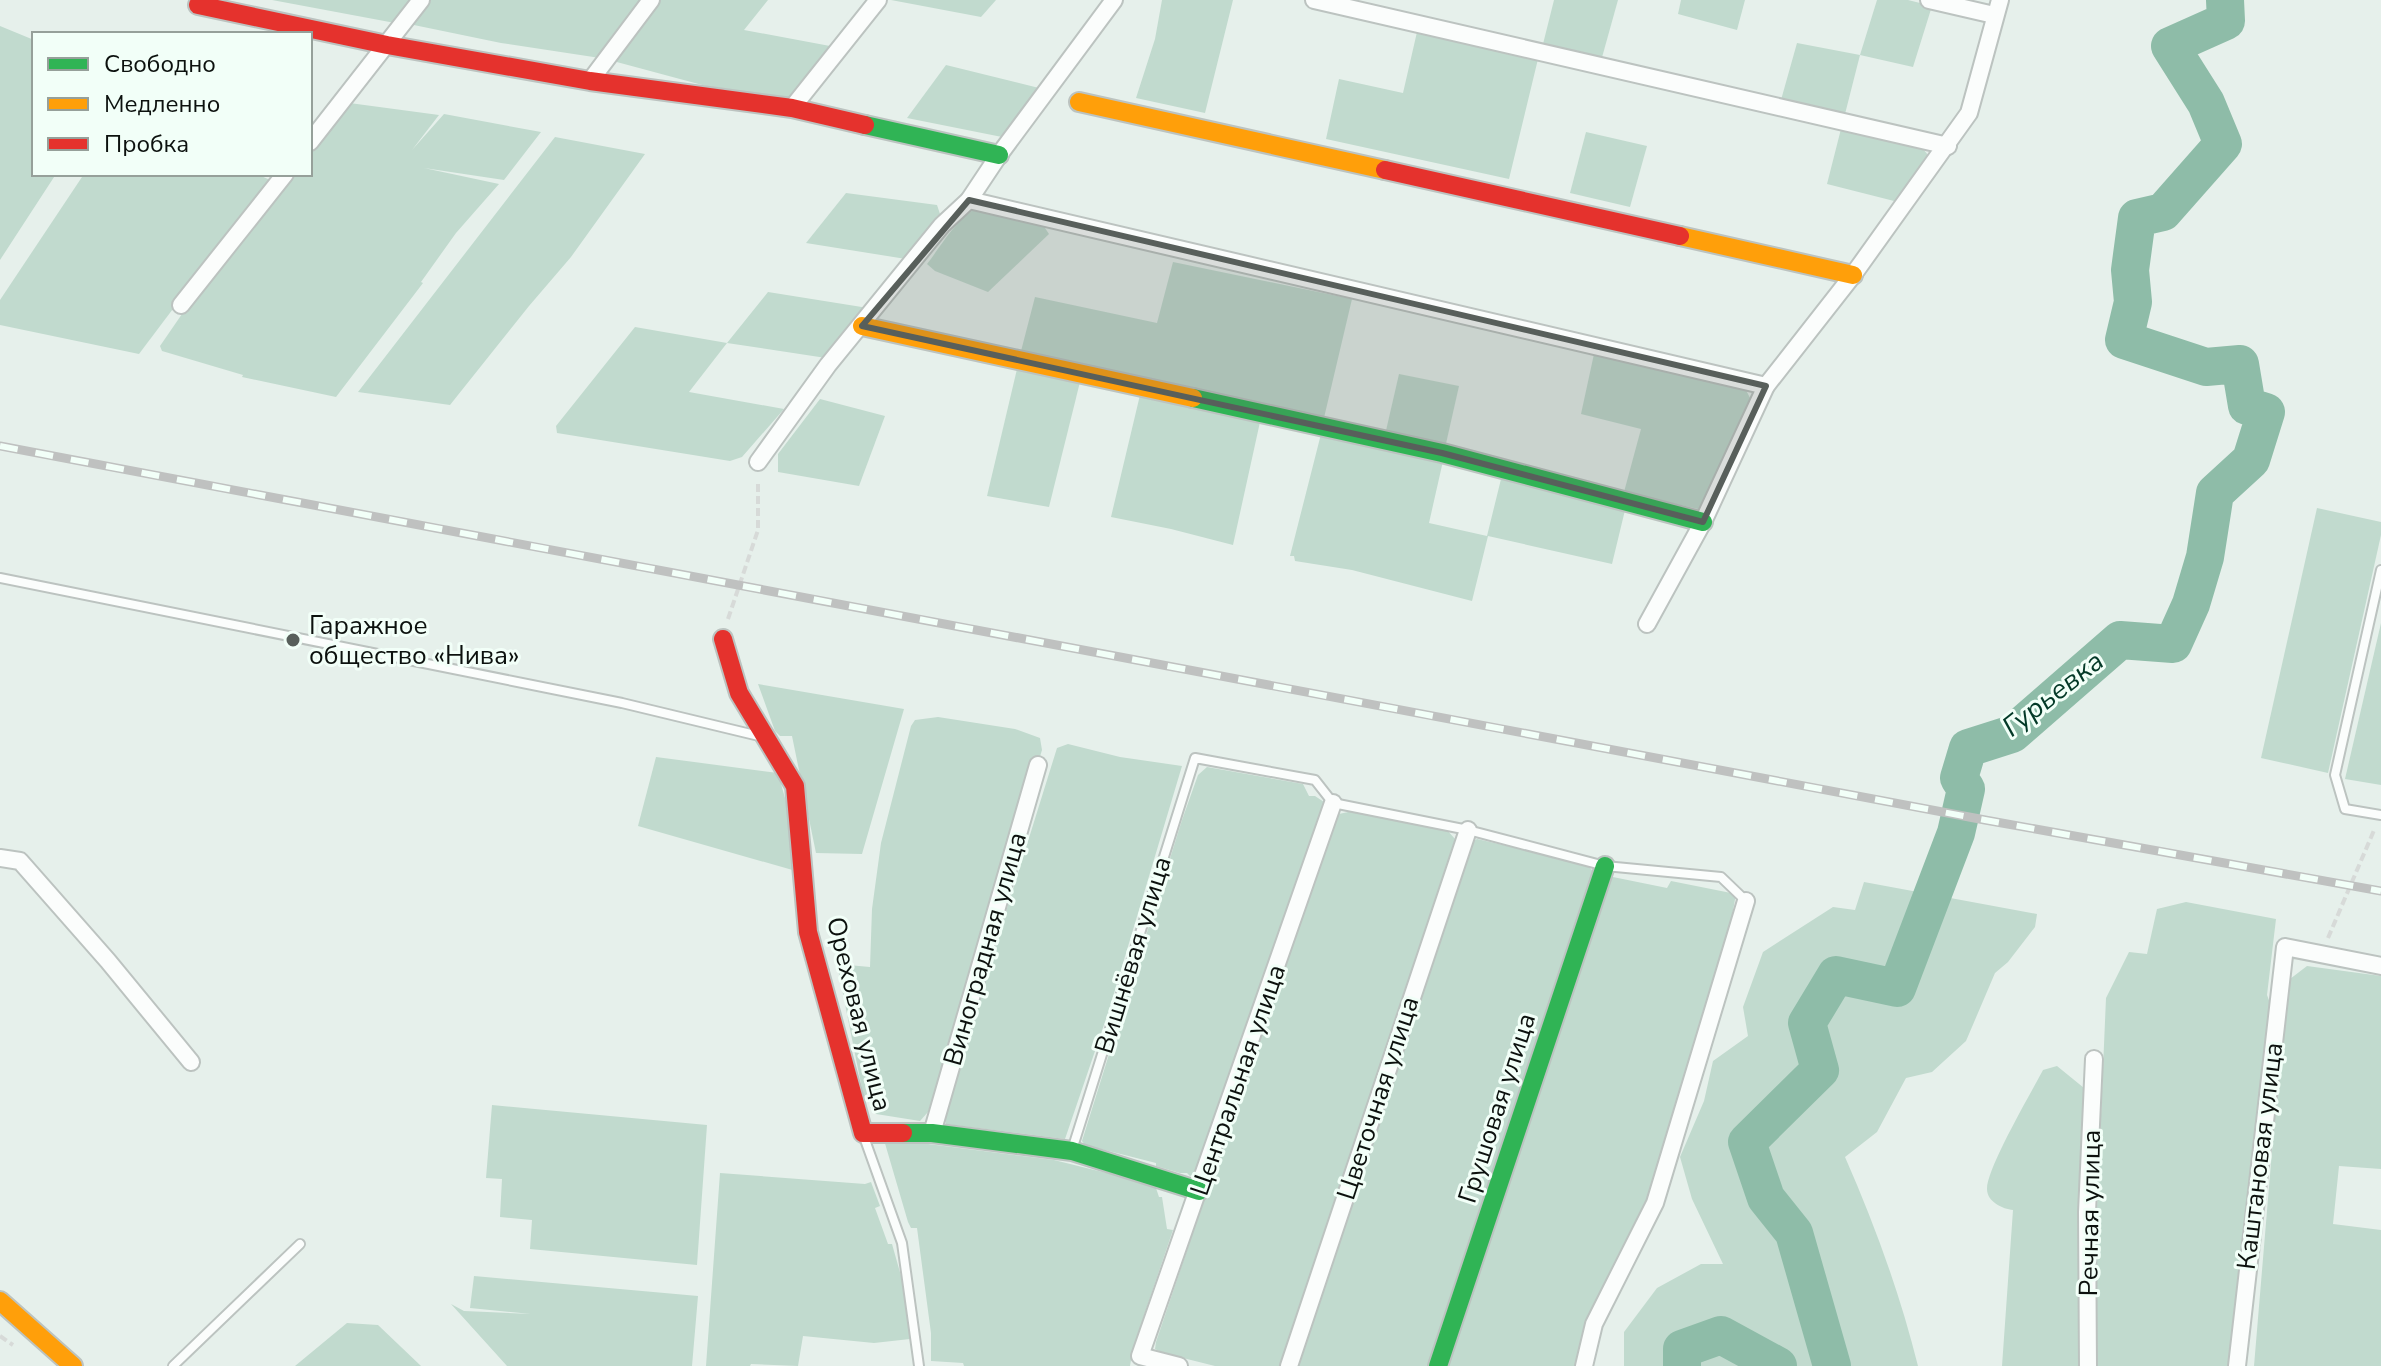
<svg xmlns="http://www.w3.org/2000/svg" width="2381" height="1366" font-family="'Nunito Sans',sans-serif">
	<style>
		.green { fill: #c1dace }
		.lines { fill: none; stroke-linecap: round; stroke-linejoin: round }
		.river { stroke: #8ebca8; stroke-width: 38 }
		.lane-casing { stroke: #bcc3c0; stroke-width: 12 }
		.street-casing { stroke: #bcc3c0; stroke-width: 20 }
		.fast-casing { stroke: #bcc3c0; stroke-width: 22 }
		.slow-casing { stroke: #bcc3c0; stroke-width: 22 }
		.jam-casing { stroke: #bcc3c0; stroke-width: 22 }
		.path { stroke: #d7dad8; stroke-width: 4; stroke-dasharray: 8 4; stroke-linecap: butt }
		.lane { stroke: #fbfdfc; stroke-width: 8 }
		.street { stroke: #fbfdfc; stroke-width: 16 }
		.fast { stroke: #30b455; stroke-width: 18 }
		.slow { stroke: #ff9f0a; stroke-width: 18 }
		.jam { stroke: #e5322d; stroke-width: 18 }
		.rail-casing { stroke: #bfc1c0; stroke-width: 9 }
		.rail { stroke: #f2fff8; stroke-width: 6; stroke-dasharray: 18; stroke-linecap: butt }
		.marked { fill: #585f5b; fill-opacity: 0.2; stroke: #585f5b; stroke-width: 6; stroke-linejoin: round }
		.poi-dot { fill: #585f5b; stroke: #f2fff8; stroke-width: 3 }
		.labels { text-anchor: middle; dominant-baseline: central; stroke-width: 6; stroke-linejoin: round; paint-order: stroke }
		.poi-label { font-size: 26px; fill: #0c110e; stroke: #f2fff8; text-anchor: start }
		.street-label { font-size: 26px; fill: #0c110e; stroke: #f2fff8 }
		.water-label { font-size: 28px; font-style: italic; fill: #033927; stroke: #f2fff8 }
	</style>
	<rect width="100%" height="100%" fill="#e6f0eb"/>
	<!-- green -->
	<g class="green">
		<path d="M272,0H412L395,23Z"/>
		<path d="M428,0H647L600,58L501,43L409,24Z"/>
		<path d="M661,0H768L744,30L830,46L791,98L706,86L613,61Z"/>
		<path d="M891,0H996L981,17Z"/>
		<path d="M1162,0H1233L1205,113L1136,98L1155,39Z"/>
		<path d="M1554,0H1618L1601,61L1542,48Z"/>
		<path d="M1681,0H1745L1737,30L1678,14Z"/>
		<path d="M1877,0H1908L1932,6L1913,67L1860,55L1845,114L1781,100L1797,43L1860,55Z"/>
		<path d="M0,26L34,40V174H56L0,260Z"/>
		<path d="M1417,32L1538,59L1509,179L1326,139L1339,79L1403,93Z"/>
		<path d="M946,65L1039,88L1040,89L1002,137L907,118Z"/>
		<path d="M342,102L439,115L412,150L444,114L541,132L504,180L424,168L499,184L456,233L421,282L423,283L336,397L242,377L243,375L162,351L160,346L193,298L289,174H310V145Z"/>
		<path d="M1842,125C1863,130 1921,137 1929,157L1898,202L1827,184Z"/>
		<path d="M1586,132L1647,146L1630,207L1570,193Z"/>
		<path d="M555,137L645,154L571,257L529,306L450,405L358,392Z"/>
		<path d="M84,174H257L270,180L139,354L0,325V300Z"/>
		<path d="M846,193L937,205L940,214L906,259L806,243Z"/>
		<path d="M979,207L1043,225L1049,234L988,292L935,271L927,264C942,245 957,217 979,207Z"/>
		<path d="M1173,262L1352,299L1323,422L1020,355L1035,297L1157,323Z"/>
		<path d="M768,292L868,308L826,358L727,343L689,392L784,409L742,457L730,461L557,433L556,426L635,327L727,343Z"/>
		<path d="M1594,354L1745,388L1751,400L1704,506L1698,509L1624,492L1641,429L1581,414Z"/>
		<path d="M1017,369L1080,382L1049,507L987,496Z"/>
		<path d="M1399,374L1459,386L1445,448L1385,435Z"/>
		<path d="M1140,395L1260,422L1233,545L1171,529L1111,517Z"/>
		<path d="M820,399L885,416L859,486L778,472V454Z"/>
		<path d="M1321,434L1443,461L1429,523L1487,536L1502,475L1626,506L1612,564L1488,536L1472,601L1352,570L1295,561L1294,556H1290Z"/>
		<path d="M2317,508L2381,522V535L2328,773L2261,758Z"/>
		<path d="M2381,623V785L2345,779Z"/>
		<path d="M758,684L904,709L862,854L816,853L792,736H780L775,731Z"/>
		<path d="M938,717L1015,729L1040,738L1042,750L1037,766L928,1112L920,1121L876,1114L870,1107L882,1109L883,1102L864,1099L837,964L870,967L872,909L881,843L911,726L915,720Z"/>
		<path d="M1068,744L1120,757L1182,766L1109,1010L1065,1139L946,1124L943,1114L1057,748Z"/>
		<path d="M656,757L778,773L790,816L796,871L638,826Z"/>
		<path d="M1207,767L1303,784L1309,796H1315L1324,802L1194,1174L1190,1176L1187,1173H1180L1156,1166V1163L1085,1145L1082,1141L1182,820L1198,775Z"/>
		<path d="M1353,811L1446,829L1456,840L1282,1366H1215L1163,1353L1155,1349L1156,1342L1334,815Z"/>
		<path d="M1477,839L1586,864L1593,871L1430,1366H1297L1469,844Z"/>
		<path d="M1608,876L1667,888L1671,881L1736,894L1729,933L1672,1148L1577,1366H1444Z"/>
		<path d="M1864,882L2037,914L2035,927L2008,962L1995,973L1966,1041L1932,1072L1906,1078L1877,1132L1845,1157C1875,1225 1900,1294 1918,1366H1624V1332L1657,1288L1701,1264H1723L1692,1199L1680,1157L1704,1101L1713,1061L1748,1036L1743,1007L1763,952L1833,907L1855,910Z"/>
		<path d="M2186,902L2276,919L2267,995L2270,1003L2238,1366H2096V1232L2106,998L2129,952L2147,954L2157,909Z"/>
		<path d="M2307,966L2381,976V1169L2339,1166L2333,1224L2381,1230V1366H2254L2282,1032L2290,979Z"/>
		<path d="M2057,1066L2084,1088L2082,1160L2083,1366H2002L2013,1210C2003,1209 1987,1202 1987,1189C1987,1168 2031,1093 2043,1070Z"/>
		<path d="M492,1105L707,1125L697,1265L530,1249L532,1220L500,1217L502,1179L486,1178Z"/>
		<path d="M884,1140H897L1054,1160L1155,1185L1159,1197H1162L1167,1229L1173,1230L1133,1348L1130,1366H964L963,1363L931,1361V1333L917,1228H911L908,1222Z"/>
		<path d="M720,1173L865,1184L871,1182L880,1206L875,1208L888,1244H892L905,1290L910,1339L874,1343L803,1336L798,1366L751,1364L750,1366H706Z"/>
		<path d="M474,1276L698,1296L692,1366H507L451,1304L464,1311L531,1314L470,1308Z"/>
		<path d="M347,1323L378,1325L421,1366H295Z"/>
	</g>
	<g class="lines">
		<!-- river -->
		<g class="river">
			<path d="M1682,1366V1349L1721,1335L1778,1366"/>
			<path d="M1832,1366L1794,1233L1766,1198L1747,1142L1820,1070L1807,1023L1836,975L1897,988L1956,833L1966,789L1959,778L1968,748L2012,734L2120,640L2173,644L2191,604L2205,557L2215,493L2251,460L2266,412L2247,406L2240,364L2206,367L2124,340L2133,302L2130,270L2137,218L2163,212L2223,144L2206,103L2170,46L2226,21L2225,0"/>
		</g>
		<!-- lane casing -->
		<g class="lane-casing">
			<g id="lane">
				<path d="M2381,570L2335,775L2345,809L2381,815"/>
				<path d="M0,578L622,703L759,736"/>
				<path d="M864,1137L902,1243L919,1366"/>
				<path d="M1072,1150L1195,758L1315,780L1333,803L1468,830L1605,866L1721,877L1746,901"/>
				<path d="M173,1366L300,1244"/>
			</g>
		</g>
		<!-- street casing -->
		<g class="street-casing">
			<g id="street">
				<path d="M1314,0L1948,146"/>
				<path d="M1929,0L1994,15"/>
				<path d="M590,81L651,0"/>
				<path d="M792,108L878,0"/>
				<path d="M310,142L421,0"/>
				<path d="M969,200L1766,386"/>
				<path d="M181,305L285,174"/>
				<path d="M758,462L828,365L942,225L969,200L999,155L1114,0"/>
				<path d="M1647,624L1703,522L1766,386L1853,275L1969,113L2000,0"/>
				<path d="M0,858L20,861L108,961L191,1062"/>
				<path d="M932,1133L1038,765"/>
				<path d="M1179,1366L1140,1356L1333,803"/>
				<path d="M1289,1366L1468,830"/>
				<path d="M1584,1366L1594,1324L1655,1203L1746,901"/>
				<path d="M2088,1366L2087,1212L2094,1059"/>
				<path d="M2237,1366L2285,947L2381,966"/>
			</g>
		</g>
		<!-- fast casing -->
		<g class="fast-casing">
			<g id="fast">
				<path d="M865,125L999,155"/>
				<path d="M1193,398L1442,453L1703,522"/>
				<path d="M903,1133H932L1072,1151L1199,1191"/>
				<path d="M1438,1366L1605,866"/>
			</g>
		</g>
		<!-- slow casing -->
		<g class="slow-casing">
			<g id="slow">
				<path d="M1079,102L1385,170"/>
				<path d="M1680,236L1853,275"/>
				<path d="M862,326L1193,398"/>
				<path d="M0,1301L73,1366"/>
			</g>
		</g>
		<!-- jam casing -->
		<g class="jam-casing">
			<g id="jam">
				<path d="M198,5L387,45L590,81L792,108L865,125"/>
				<path d="M1385,170L1680,236"/>
				<path d="M723,639L739,693L795,786L808,932L863,1133H903"/>
			</g>
		</g>
		<!-- path -->
		<g class="path">
			<path d="M728,619L758,530V481"/>
			<path d="M2328,938L2375,828"/>
			<path d="M0,1336L13,1345"/>
		</g>
		<!-- lane -->
		<use href="#lane" class="lane"/>
		<!-- street -->
		<use href="#street" class="street"/>
		<!-- fast -->
		<use href="#fast" class="fast"/>
		<!-- slow -->
		<use href="#slow" class="slow"/>
		<!-- jam -->
		<use href="#jam" class="jam"/>
		<!-- rail casing -->
		<g class="rail-casing">
			<path id="rail" d="M0,446L1985,820L2381,891"/>
		</g>
		<!-- rail -->
		<use href="#rail" class="rail"/>
	</g>
	<!-- marked area -->
	<path class="marked" d="M969,200L1766,386L1703,522L1442,453L862,326Z"/>
	<!-- markers -->
	<circle class="poi-dot" cx="293" cy="640" r="8"/>
	<g class="labels">
		<!-- poi labels -->
		<g class="poi-label">
			<text x="309" y="625">Гаражное<tspan x="309" dy="30">общество «Нива»</tspan></text>
		</g>
		<!-- street labels -->
		<g class="street-label">
			<text transform="translate(985 949) rotate(-74)">Виноградная улица</text>
			<text transform="translate(1133 955) rotate(-73)">Вишнёвая улица</text>
			<text transform="translate(859 1014) rotate(76)">Ореховая улица</text>
			<text transform="translate(1238 1080) rotate(-71)">Центральная улица</text>
			<text transform="translate(1378 1098) rotate(-72)">Цветочная улица</text>
			<text transform="translate(1497 1108) rotate(-72)">Грушовая улица</text>
			<text transform="translate(2260 1156) rotate(-83)">Каштановая улица</text>
			<text transform="translate(2090 1213) rotate(-89)">Речная улица</text>
		</g>
		<!-- water labels -->
		<g class="water-label">
			<text transform="translate(2053 694) rotate(-38)">Гурьевка</text>
		</g>
	</g>
	<!-- legend -->
	<rect x="32" y="32" width="280" height="144" fill="#f2fff8" stroke="#96a09a" stroke-width="2"/>
	<rect x="48" y="58" width="40" height="12" fill="#30b455" stroke="#96a09a" stroke-width="2"/>
	<text x="104" y="72" font-size="24" fill="#0c110e">Свободно</text>
	<rect x="48" y="98" width="40" height="12" fill="#ff9f0a" stroke="#96a09a" stroke-width="2"/>
	<text x="104" y="112" font-size="24" fill="#0c110e">Медленно</text>
	<rect x="48" y="138" width="40" height="12" fill="#e5322d" stroke="#96a09a" stroke-width="2"/>
	<text x="104" y="152" font-size="24" fill="#0c110e">Пробка</text>
</svg>
